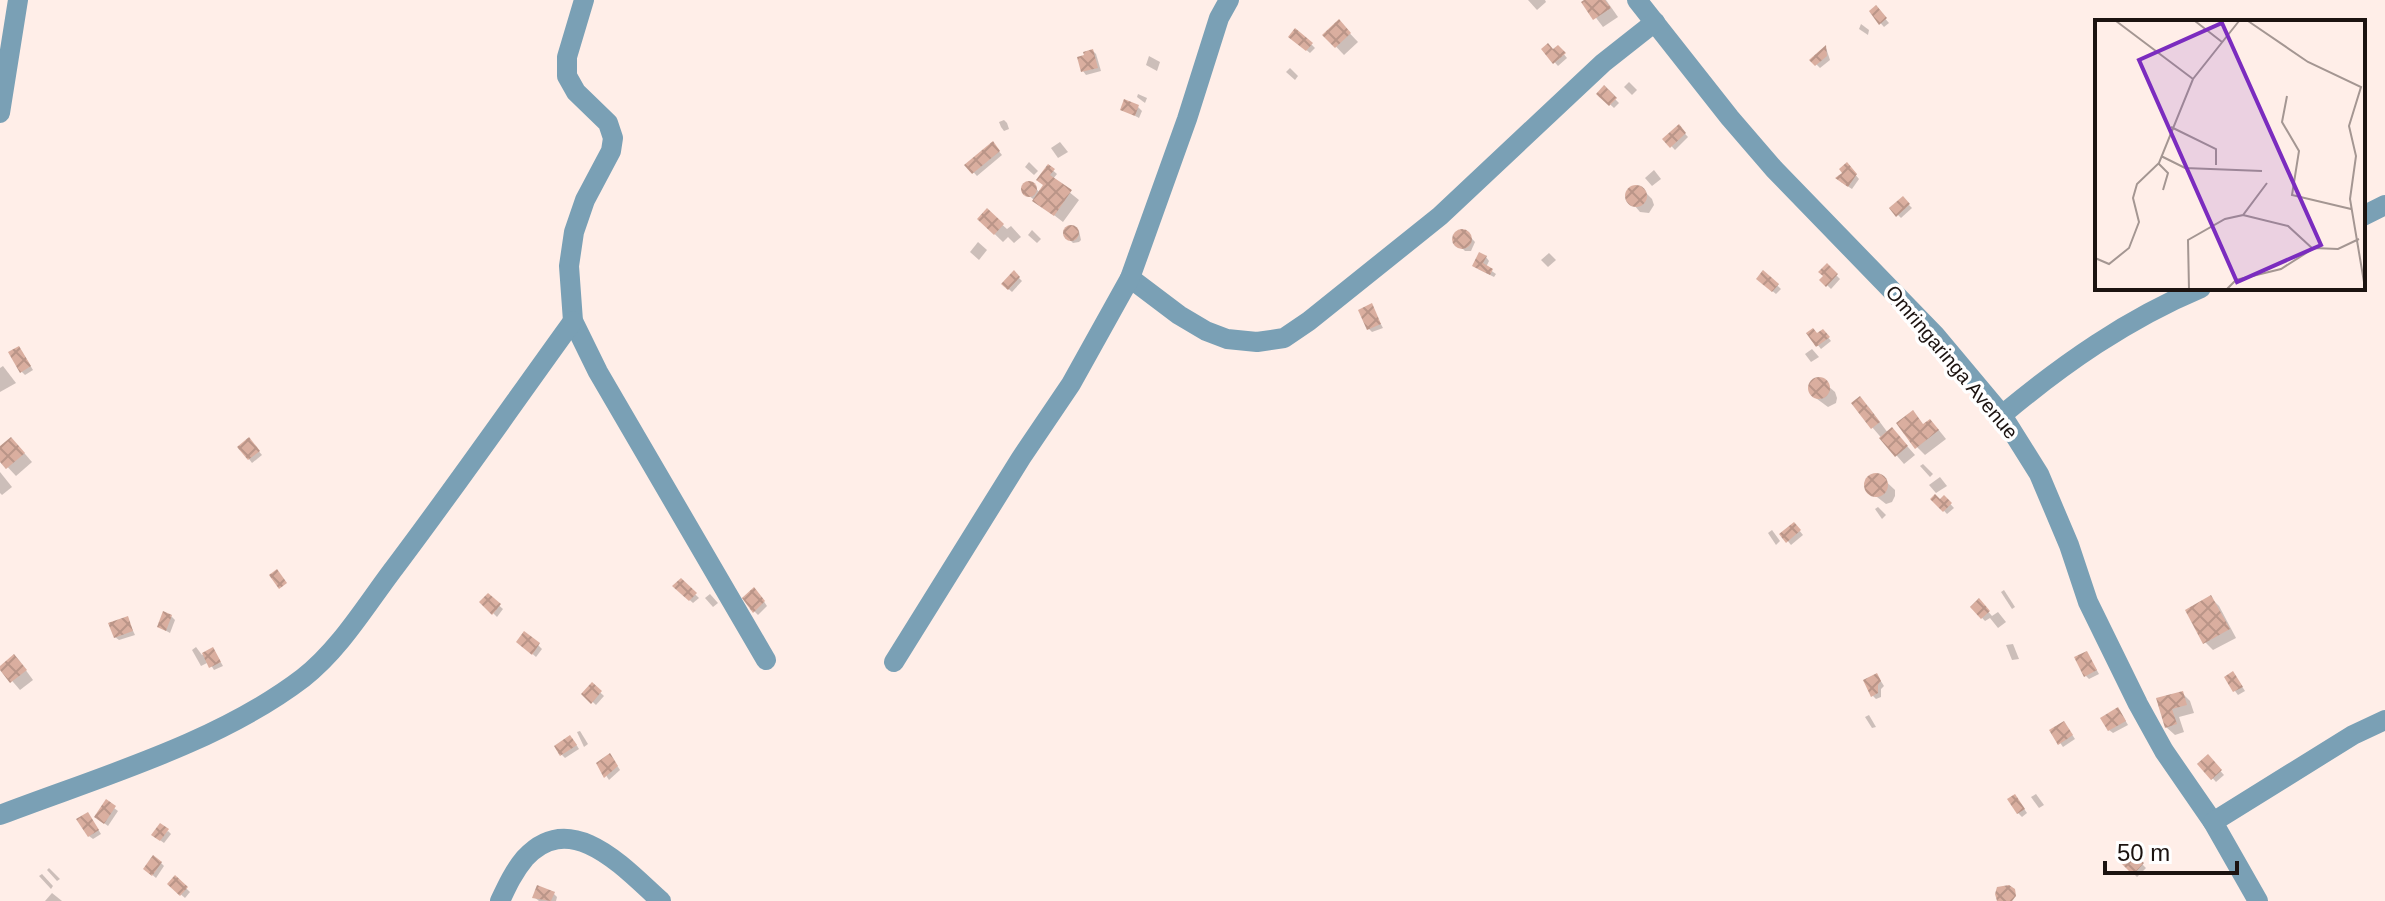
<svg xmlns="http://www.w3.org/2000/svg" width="2385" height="901" font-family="Helvetica,sans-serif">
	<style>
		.shadow { fill: #0003 }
		.building { fill: url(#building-cross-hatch) }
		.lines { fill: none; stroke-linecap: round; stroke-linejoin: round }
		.minor { stroke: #7aa0b5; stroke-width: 20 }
		.labels { text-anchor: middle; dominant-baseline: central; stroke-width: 7; stroke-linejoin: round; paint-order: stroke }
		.street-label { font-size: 20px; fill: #1c1310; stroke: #fff }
		.inset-road { fill: none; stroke: #a49692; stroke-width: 2 }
		.view { fill: #7b2cbf; fill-opacity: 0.15; stroke: #7b2cbf; stroke-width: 4 }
		.inset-edge { fill: none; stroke: #1c1310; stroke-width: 4 }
	</style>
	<defs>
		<pattern id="building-cross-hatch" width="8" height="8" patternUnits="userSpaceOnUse" patternTransform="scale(2)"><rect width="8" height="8" fill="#daae9f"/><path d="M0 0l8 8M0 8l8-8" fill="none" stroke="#ba9588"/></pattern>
	</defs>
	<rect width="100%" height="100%" fill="#ffeee8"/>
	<!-- shadow -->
	<g class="shadow">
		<path d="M1528,0H1545L1546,2L1537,10Z"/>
		<path d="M1587,0H1606L1618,17L1603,27L1584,2Z"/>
		<path d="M1876,8L1889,23L1884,27L1871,12Z"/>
		<path d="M1339,22L1358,42L1344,55L1325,35Z"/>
		<path d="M1861,24L1869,30L1868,35L1859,29Z"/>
		<path d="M1291,37L1311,44L1315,48L1310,53Z"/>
		<path d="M1558,47L1567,58L1558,66L1543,49L1553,51Z"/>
		<path d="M1826,48L1830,60L1820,68L1812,60Z"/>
		<path d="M1093,51L1096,54L1101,71L1086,75L1083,71Z"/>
		<path d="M1149,56L1160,62L1157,71L1146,65Z"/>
		<path d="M1290,68L1298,76L1295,80L1286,72Z"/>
		<path d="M1629,82L1637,90L1632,95L1624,87Z"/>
		<path d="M1604,88L1619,103L1614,108L1599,94Z"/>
		<path d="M1138,94L1147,98L1145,103L1137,97Z"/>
		<path d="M1138,107L1142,111L1139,118L1122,109Z"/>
		<path d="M1004,120L1007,123L1009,129L1004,131L1001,127L999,122Z"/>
		<path d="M1679,127L1688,137L1675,150L1665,139Z"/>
		<path d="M1060,142L1068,152L1058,158L1051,148Z"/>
		<path d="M993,144L1002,155L977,176L967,165Z"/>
		<path d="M1029,162L1038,171L1034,175L1025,167Z"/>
		<path d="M1847,165L1859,179L1852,189L1841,182Z"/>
		<path d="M1049,167L1057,174L1053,179L1079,200L1063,222L1024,192L1026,183L1032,184L1040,193L1045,185Z"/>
		<path d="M1654,170L1661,179L1652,186L1645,178Z"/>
		<path d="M1635,187L1643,190L1652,199L1654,205L1649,213L1640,212L1628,198V193Z"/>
		<path d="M1903,199L1912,208L1901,218L1892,209Z"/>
		<path d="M987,211L1007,229L1011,226L1021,237L1014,243L1008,237L1003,242L979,219Z"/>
		<path d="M1071,226L1079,231L1081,240L1079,242L1073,243L1066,236V230Z"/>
		<path d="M1032,230L1041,239L1037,243L1028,235Z"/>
		<path d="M1460,231H1465L1475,242L1471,251H1465L1455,241V236Z"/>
		<path d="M978,242L987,250L979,260L970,252Z"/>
		<path d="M1549,253L1556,260L1548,267L1541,260Z"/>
		<path d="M1486,257L1489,261L1486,267L1496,274L1494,277L1478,269Z"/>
		<path d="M1827,266L1840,279L1831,289L1822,280Z"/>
		<path d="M1014,273L1022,281L1012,292L1003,284Z"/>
		<path d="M1763,273L1781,289L1776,294L1758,279Z"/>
		<path d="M1371,306L1383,328L1372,332L1369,329Z"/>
		<path d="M1823,331L1831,341L1821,349L1809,334L1817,335Z"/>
		<path d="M1812,349L1819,357L1811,362L1805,354Z"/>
		<path d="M22,352L33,370L25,375L21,371Z"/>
		<path d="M3,366L16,383L0,392V368Z"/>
		<path d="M1815,380H1821L1835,392L1837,398L1836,403L1828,407L1813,396L1810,387Z"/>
		<path d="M1868,406L1888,433L1900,438L1915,455L1904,464L1872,427Z"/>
		<path d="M1924,426L1938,429L1946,439L1925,455L1917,447Z"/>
		<path d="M252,443L262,455L252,463L249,459Z"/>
		<path d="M19,447L32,462L16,476L0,459V449Z"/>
		<path d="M1923,464L1933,474L1930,477L1920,466Z"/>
		<path d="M0,472L12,487L2,495L0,493Z"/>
		<path d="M1879,475L1895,490V496L1892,502L1886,504L1868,490L1867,483L1870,478Z"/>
		<path d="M1940,477L1947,486L1936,493L1929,485Z"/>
		<path d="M1944,497L1954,508L1947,514L1933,499L1940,501Z"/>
		<path d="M1878,507L1886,515L1882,519L1875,509Z"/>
		<path d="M1794,524L1803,535L1791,545L1782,534Z"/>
		<path d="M1772,530L1780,541L1776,545L1768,533Z"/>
		<path d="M681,581L699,598L693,603L675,587Z"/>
		<path d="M2004,590L2015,607L2012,609L2001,592Z"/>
		<path d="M758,593L767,606L758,615L754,611Z"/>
		<path d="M710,594L718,603L713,607L705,598Z"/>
		<path d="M488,596L503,609L497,617L482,602Z"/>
		<path d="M2211,598L2219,606L2236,638L2213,650L2205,642Z"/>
		<path d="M1979,601L1992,616L1998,612L2006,622L1998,628L1990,618L1985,621L1972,607Z"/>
		<path d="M171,616L175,620L170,633L159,627Z"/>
		<path d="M127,618L135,635L119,640L115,637Z"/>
		<path d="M519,642L538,645L542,649L536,657Z"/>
		<path d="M2013,644L2019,659L2012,660L2006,645Z"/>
		<path d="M196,647L202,655L213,649L223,666L214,670L209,662L201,666L192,650Z"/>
		<path d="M2087,653L2099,674L2089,679L2086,676Z"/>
		<path d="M22,665L33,680L20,690L1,668Z"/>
		<path d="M1877,675L1884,686L1881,689V697L1876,699L1873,696Z"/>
		<path d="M2236,677L2245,691L2238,695L2235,691Z"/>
		<path d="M592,685L604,696L596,705L584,694Z"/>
		<path d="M2182,693L2190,701L2194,713L2179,717L2184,732L2175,735L2166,727L2159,700Z"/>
		<path d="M2121,713L2128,725L2113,733L2109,730Z"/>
		<path d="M1869,715L1876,727L1872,728L1865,717Z"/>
		<path d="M2067,727L2075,739L2063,747L2052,731Z"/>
		<path d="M580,731L588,744L584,747L577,732Z"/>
		<path d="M574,741L579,749L565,758L562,755Z"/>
		<path d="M2208,757L2224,775L2216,782L2200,764Z"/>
		<path d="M613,759L620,770L609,780L598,763Z"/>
		<path d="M2036,794L2044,805L2039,808L2031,797Z"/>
		<path d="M2018,800L2027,813L2022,817L2018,813Z"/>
		<path d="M114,808L118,811L108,826L100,820Z"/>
		<path d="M91,818L101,834L93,839L89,836Z"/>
		<path d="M168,831L171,834L164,843L157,838Z"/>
		<path d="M2137,859L2146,868L2137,877L2121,861L2133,863Z"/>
		<path d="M161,863L164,866L156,878L149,872Z"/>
		<path d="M49,868L60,879L57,881L47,870Z"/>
		<path d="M42,874L53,886L51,889L39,876Z"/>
		<path d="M175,878L190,892L185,898L169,884Z"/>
		<path d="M52,893L62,901H45Z"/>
		<path d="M554,894L557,897L556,901H539L534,897Z"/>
	</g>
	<!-- building -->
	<g class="building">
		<path d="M1584,0H1605L1611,8L1593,20L1581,2Z"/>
		<path d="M1876,5L1887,18L1879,25L1869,11Z"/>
		<path d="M1339,19L1351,33L1335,48L1322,35Z"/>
		<path d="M1295,28L1313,43L1306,51L1288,37Z"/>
		<path d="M1548,43L1553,49L1558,45L1566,53L1553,64L1541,49Z"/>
		<path d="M1826,45L1827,56L1815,66L1809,60Z"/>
		<path d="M1093,49L1098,68L1081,72L1077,57L1084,55L1083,52Z"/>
		<path d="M1604,85L1617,98L1609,106L1596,94Z"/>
		<path d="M1124,99L1139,105L1135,116L1120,110Z"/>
		<path d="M1679,124L1686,133L1670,148L1662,139Z"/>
		<path d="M993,141L1000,151L972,174L964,165Z"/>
		<path d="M1847,162L1857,174L1848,187L1835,178L1842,173L1839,169Z"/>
		<path d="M1048,164L1055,169L1050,175L1072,190L1054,216L1032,201L1043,185L1036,180Z"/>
		<circle cx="1029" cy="189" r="8"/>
		<circle cx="1636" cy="196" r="11"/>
		<path d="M1903,196L1910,204L1896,217L1889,208Z"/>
		<path d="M987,208L1004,224L994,235L977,219Z"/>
		<circle cx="1071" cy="233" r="8"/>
		<circle cx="1462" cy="239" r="10"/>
		<path d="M1479,252L1487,256L1483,263L1493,269L1490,275L1472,266Z"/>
		<path d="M1827,263L1838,274L1826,287L1819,280L1823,276L1818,272Z"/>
		<path d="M1014,270L1020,277L1008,290L1001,284Z"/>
		<path d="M1763,270L1779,284L1772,292L1756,279Z"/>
		<path d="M1372,303L1381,324L1367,330L1358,310Z"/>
		<path d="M1813,328L1817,333L1823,329L1830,337L1816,347L1806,333Z"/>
		<path d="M19,346L31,366L20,373L8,352Z"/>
		<circle cx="1819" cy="388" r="11"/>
		<path d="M1860,396L1880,422L1871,429L1851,403Z"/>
		<path d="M1913,410L1923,424L1930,419L1939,430L1915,449L1896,423Z"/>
		<path d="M1892,427L1908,446L1895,457L1879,438Z"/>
		<path d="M11,437L25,453L6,469L0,462V446Z"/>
		<path d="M249,437L260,451L248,460L237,447Z"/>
		<circle cx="1876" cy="485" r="12"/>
		<path d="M1935,494L1940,499L1944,495L1952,503L1943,512L1930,499Z"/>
		<path d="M1794,522L1801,530L1786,543L1779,534Z"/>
		<path d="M277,569L287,583L279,589L269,575Z"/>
		<path d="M681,578L697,593L689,601L672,586Z"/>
		<path d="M754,587L765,601L753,613L742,598Z"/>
		<path d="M488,593L501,604L492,615L479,602Z"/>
		<path d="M2211,595L2230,629L2203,644L2185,610Z"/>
		<path d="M1979,598L1990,611L1981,619L1970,607Z"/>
		<path d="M163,611L172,615L166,631L157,627Z"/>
		<path d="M128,616L133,631L114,638L108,623Z"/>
		<path d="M524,631L540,643L532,655L516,642Z"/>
		<path d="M213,647L221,662L209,668L202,653Z"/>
		<path d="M2087,651L2097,670L2084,677L2074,657Z"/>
		<path d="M14,654L27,670L10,683L0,670V666Z"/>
		<path d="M2233,671L2243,687L2233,692L2224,677Z"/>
		<path d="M1877,673L1881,681L1878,685V693L1871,697L1863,680Z"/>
		<path d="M592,682L602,691L591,704L581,694Z"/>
		<path d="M2183,691L2187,705L2172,709L2177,724L2165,728L2156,698Z"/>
		<path d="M2118,707L2126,721L2108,731L2100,718Z"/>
		<path d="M2064,721L2073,735L2058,745L2049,730Z"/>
		<path d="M570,735L577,745L560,756L554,746Z"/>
		<path d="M610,753L618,766L604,778L596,763Z"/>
		<path d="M2208,754L2222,770L2211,780L2197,764Z"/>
		<path d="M2015,794L2025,809L2017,814L2007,799Z"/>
		<path d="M106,799L116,806L104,824L94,817Z"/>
		<path d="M88,812L99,830L88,837L76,819Z"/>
		<path d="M160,823L169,829L160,841L151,835Z"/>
		<path d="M2126,854L2133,861L2137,856L2144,863L2133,875L2119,861Z"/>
		<path d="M153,855L162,862L152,876L143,869Z"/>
		<path d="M175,875L188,887L180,896L167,884Z"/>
		<path d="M537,885L555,892L551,901L532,898Z"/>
		<path d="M2009,885L2015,889L2016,896L2012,901H1997L1995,894L1997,887Z"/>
	</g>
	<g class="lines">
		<!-- minor -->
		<g class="minor">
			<path d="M584,0L567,57V76L576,92L608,123L613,138L611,151L585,200L574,232L569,266L573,321L598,372L766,660"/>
			<path d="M1637,0L1730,118L1774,169L1935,335L2002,415L2039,474L2069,545L2088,602L2138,704L2164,751L2213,822L2258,901"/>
			<path d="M0,113L18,0"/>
			<path d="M2363,216L2385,205"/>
			<path d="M1130,278L1179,315L1206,331L1227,339L1257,342L1284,338L1309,321L1440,216L1603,63L1655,22"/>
			<path d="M2002,415C2063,364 2127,319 2201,288"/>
			<path d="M894,662L1021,458L1071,384L1130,278L1187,119L1219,18L1229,0"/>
			<path d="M0,815C99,777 218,743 303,678C339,650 365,607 392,571C454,489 513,404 573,321"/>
			<path d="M2213,822L2353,735L2385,720"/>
			<path d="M500,901C507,886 514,871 525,858C572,807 626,870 661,901"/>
		</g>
	</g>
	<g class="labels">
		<!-- street labels -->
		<g class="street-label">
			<text transform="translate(1952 362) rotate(50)">Omringaringa Avenue</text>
		</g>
	</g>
	<!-- overview -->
	<g transform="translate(2095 20)">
		<rect width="270" height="270" fill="#ffeee8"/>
		<path class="inset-road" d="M21,1L98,59M100,1L127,22M153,1L213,42L266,67L254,106L261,136L255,179L270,268M192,76L187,102L204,131L197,175L256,189M76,107L121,129V145M66,136L90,148L167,151M64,144L73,153L68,170M148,195L193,206L218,229M0,238L14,244L34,228L44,202L38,178L42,164L64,143L98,59L144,1M94,269L93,220L130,199L148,195L172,163M132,269L141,260L186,249L219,228L243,229L264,219"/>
		<path class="view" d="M127,3L226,225L142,262L44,40Z"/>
		<rect width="270" height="270" class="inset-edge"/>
	</g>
	<!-- scale -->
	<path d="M2105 861v12h132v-12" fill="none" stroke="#1c1310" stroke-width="4"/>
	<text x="2117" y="861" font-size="24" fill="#1c1310" stroke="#ffffff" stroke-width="6" paint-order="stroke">50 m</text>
</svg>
